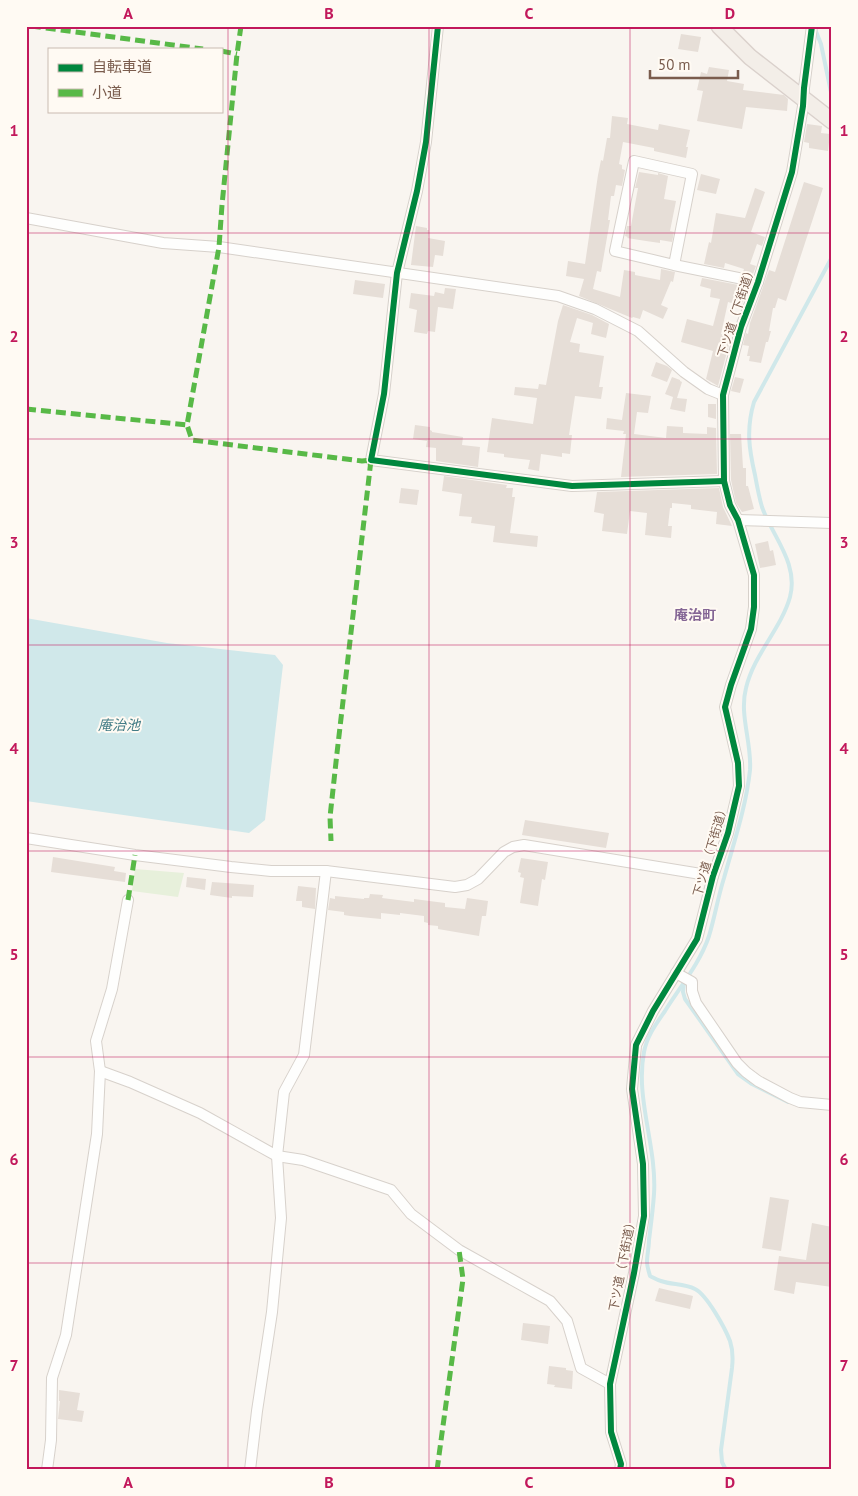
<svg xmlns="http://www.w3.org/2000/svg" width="858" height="1496" font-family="'PT Sans','Noto Sans JP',sans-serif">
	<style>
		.green { fill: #e7f0db }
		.water { fill: #d0e8ea }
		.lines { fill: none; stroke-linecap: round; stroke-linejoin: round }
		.stream { stroke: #d0e8ea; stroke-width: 4 }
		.building { fill: #e6ded7 }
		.minor-casing { stroke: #d7d1cb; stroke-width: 12 }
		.primary-casing { stroke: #dad1cc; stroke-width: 18 }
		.minor { stroke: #fefefd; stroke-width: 10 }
		.primary { stroke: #f3eee8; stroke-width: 15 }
		.quiet { stroke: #58b947; stroke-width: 5; stroke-dasharray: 10 5; stroke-linecap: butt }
		.cycleway-casing { stroke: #fffaf3; stroke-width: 9 }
		.cycleway { stroke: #00873e; stroke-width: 6 }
		.grid { fill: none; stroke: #c2185b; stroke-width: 1; stroke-opacity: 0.55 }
		.labels { text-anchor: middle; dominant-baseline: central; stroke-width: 4; stroke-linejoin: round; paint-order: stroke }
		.street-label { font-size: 12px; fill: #7a5c4d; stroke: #fffaf3 }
		.neighbourhood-label { font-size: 14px; font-weight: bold; fill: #846695; stroke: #fffaf3 }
		.water-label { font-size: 14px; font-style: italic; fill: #437c86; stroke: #fffaf3 }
		.neatline { fill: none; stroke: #c2185b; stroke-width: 2 }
		.grid-label { font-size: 16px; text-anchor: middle; font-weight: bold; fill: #c2185b }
	</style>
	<rect width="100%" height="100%" fill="#f9f5f0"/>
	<!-- green -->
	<path class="green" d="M135,869L184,873L178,897L132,891Z"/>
	<!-- water -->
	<path class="water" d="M26,618L167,643L275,655L283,665L265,820L249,833L26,801Z"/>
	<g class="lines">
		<!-- stream -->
		<g class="stream">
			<path d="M815,29L821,44L832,97"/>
			<path d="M684,983L683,992L685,999L738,1074L752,1084L788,1102"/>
			<path d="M726,1470L722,1462L721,1450L732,1368C733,1359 733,1350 730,1341C725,1328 707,1295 695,1289C684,1283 672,1285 661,1281C657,1280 654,1278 650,1276C649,1272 647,1267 647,1262C647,1255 649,1247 649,1240C651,1224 653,1209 654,1194C657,1146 635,1099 644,1052C647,1036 656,1024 665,1011C680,987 700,963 709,936C715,916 718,897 724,878C734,842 746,807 750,770C752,743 739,715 746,688C754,654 781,629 790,597C799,563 772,536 762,507C759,497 757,486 755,475C749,449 746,429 754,402L832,257"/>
		</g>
	</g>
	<!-- building -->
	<g class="building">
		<path d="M681,34L701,37L698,52L678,49Z"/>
		<path d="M709,67L729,70L727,81L744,84L743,90L784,95L788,99L787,111L746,107L742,129L697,121L703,91L697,90L701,72L707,74Z"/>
		<path d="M612,116L628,118L627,124L658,130L659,124L690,130L686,147H688L686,158L654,151V148L623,142L619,164L622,165V169L625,170L622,186L616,185L614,196H611L608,220H610L601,272L597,271L593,289L620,297L624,270L635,272V275L660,280L661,269L675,272L673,282L671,281L661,305L668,308L663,319L643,310L640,319L633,317L632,318L579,296L584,279L566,276L568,261L585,264L598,175L601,160L603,161L607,138H610Z"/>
		<path d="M807,124L822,126L821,133L830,134L828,151L809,148V143L804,142Z"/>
		<path d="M639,172L658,175V173L668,176L664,199L676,201L670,231L674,232L672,242L660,240V243L646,241L627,238L628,237L625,236L627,226H631L638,188H635Z"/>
		<path d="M701,174L720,179L716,194L697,190Z"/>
		<path d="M804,182L823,188L786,301L778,298L775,308H773L769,331H771L768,342H766L761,363L749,361L750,356H747L749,346L743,345L746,333L748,334L750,323L769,270L775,272Z"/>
		<path d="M755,188L765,192L751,232L765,237L762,246L757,244L750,264L756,266L753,274L743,272L744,269L725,263L724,268L704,264L709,242L711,243L716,213L745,218Z"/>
		<path d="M416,226L427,228V230H429L428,238L445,241L443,256L435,255L433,267L411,265Z"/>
		<path d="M702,278L749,287L741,306L728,302L721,334L731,337L718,386L706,379L713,351L681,342L687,319L713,326L720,299L710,297L711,289L700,286Z"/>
		<path d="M355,280L385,284L383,298L353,294Z"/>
		<path d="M445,288L456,289L453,309L438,307L435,332L428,331L427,334L414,332L417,310L409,308L411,293L434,296L435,292L444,294Z"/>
		<path d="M563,305L592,315L609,324L606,338L591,334L593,323L577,318L570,342L580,344L579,352L604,356L599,387H603L601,399L575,396L569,435H572L570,454L562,453V457L541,454L539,471L528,469L530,460L504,457V454L487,452L492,418L533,424L537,398L514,395L515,387L538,389L539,384L546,385L558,321Z"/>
		<path d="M656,362L667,366L672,370L667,382L651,376Z"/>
		<path d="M672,377L680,380V381L682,382L677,398L687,399L685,412L670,409L673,397L665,394Z"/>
		<path d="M735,377L744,379L740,393L731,391Z"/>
		<path d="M626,393L651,396L648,413L637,412L634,434L666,438L667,426L683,427V433L707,434V427L716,428L717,474L621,477L626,434H623L624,431L606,429L607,418L622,420Z"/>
		<path d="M708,404H716V419L708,417Z"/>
		<path d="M415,425L430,427V430L432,431V432L463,437L462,445L480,447L478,467L436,461V448L426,447L427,441L413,439Z"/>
		<path d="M730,434H741L743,468H746V486H748L754,509L742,512L736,503L731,480Z"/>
		<path d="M444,476L507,485L506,488H513L512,497H515L510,533L538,536L537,547L493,542L495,526L471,523L472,517L459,516L462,494L442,491Z"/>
		<path d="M401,488L419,490L417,505L399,503Z"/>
		<path d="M719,488L723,507L732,526L716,524L717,512L691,509V505L672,503V508H670L668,526H672L671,538L645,535L647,513L630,511L627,534L602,531L604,514L594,512L597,492Z"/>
		<path d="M768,541L770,551L773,550L776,565L760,568L755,544Z"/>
		<path d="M525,820L609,833L606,848L522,835Z"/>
		<path d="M53,857L115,867L114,871L126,873L125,882L51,872Z"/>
		<path d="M521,858L548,862L545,880L542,879L538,906L520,903L524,878L520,877L521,873L518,872Z"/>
		<path d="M187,877L206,879L205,890L186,887Z"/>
		<path d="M212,882L254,885L253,897L232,896V898L210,895Z"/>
		<path d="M298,886L316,888L315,909L302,907V901H296Z"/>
		<path d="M370,894L383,895L382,898L414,902V899L445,903V907L465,909L467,898L488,901L486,916H482L479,936L438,929V926L428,925V923L424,922V916L400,913V915L381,913V919L350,916L344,915V912L328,910L330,898L335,899V896L364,899V898H369Z"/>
		<path d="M770,1197L789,1200L781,1251L762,1248Z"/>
		<path d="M812,1223L832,1227V1287L796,1282L794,1294L774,1290L779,1256L806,1260Z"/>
		<path d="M659,1288L693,1296L690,1309L655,1301Z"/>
		<path d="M523,1323L550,1326L548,1344L521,1340Z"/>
		<path d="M549,1366L566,1368V1370L573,1371L572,1389L554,1387L555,1385L547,1384Z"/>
		<path d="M59,1390L80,1393L77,1410L84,1411L82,1422L58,1419L60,1401H59Z"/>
	</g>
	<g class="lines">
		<!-- minor casing -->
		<g class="minor-casing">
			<g id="minor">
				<path d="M438,26L426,142L417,191L397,273L384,394L371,460L572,486L724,481"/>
				<path d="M26,218L163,243L219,247L558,296L595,309L638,331L684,372L708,389L723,395"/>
				<path d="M674,265L692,174L634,161L615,251L674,265L758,282"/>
				<path d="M738,520L832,523"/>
				<path d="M26,838L135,855L231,867L271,871H326L455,887L467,885L478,879L504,852L513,847L524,845L713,876"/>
				<path d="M676,973L692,982V991L696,1003L737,1063L746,1072L758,1081L790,1098L800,1102L832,1105"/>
				<path d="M100,1071L130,1082L200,1113L277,1156L303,1160L391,1190L411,1214L459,1250L550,1301L567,1321L581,1368L610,1384"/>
				<path d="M47,1470L51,1440L52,1378L66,1335L97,1134L100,1071L96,1041L112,989L128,900"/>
				<path d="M250,1470L257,1411L272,1312L281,1218L277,1156L284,1092L304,1055L326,871"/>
				<path d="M620,1470L621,1464L611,1432L610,1384L634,1273L644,1216L643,1164L632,1089L636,1045L653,1011L697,939L713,876L728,833L739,786L738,763L725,707L731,685L751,629L754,607V575L738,520L730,505L724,481L723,395L741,327L758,282L792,172L803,106L804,88L812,26"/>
			</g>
		</g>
		<!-- primary casing -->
		<g class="primary-casing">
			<path id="primary" d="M719,26L750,57L832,121"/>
		</g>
		<!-- minor -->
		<use href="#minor" class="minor"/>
		<!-- primary -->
		<use href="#primary" class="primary"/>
		<!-- quiet -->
		<g class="quiet">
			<path d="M31,26L203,49"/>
			<path d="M241,26L237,54L222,205L219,247L187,425L192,440L362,461L371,460L337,753L330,817L331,841"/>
			<path d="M221,51L237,54"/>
			<path d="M26,409L187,425"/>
			<path d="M128,900L135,855"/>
			<path d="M437,1470L463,1279L459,1250"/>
		</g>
		<!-- cycleway casing -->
		<g class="cycleway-casing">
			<g id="cycleway">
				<path d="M438,26L426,142L417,191L397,273L384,394L371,460L572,486L724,481"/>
				<path d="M620,1470L621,1464L611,1432L610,1384L634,1273L644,1216L643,1164L632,1089L636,1045L653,1011L697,939L713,876L728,833L739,786L738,763L725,707L731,685L751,629L754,607V575L738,520L730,505L724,481L723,395L741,327L758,282L792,172L803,106L804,88L812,26"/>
			</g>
		</g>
		<!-- cycleway -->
		<use href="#cycleway" class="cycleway"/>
	</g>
	<!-- grid -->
	<path class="grid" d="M228,26V1470M429,26V1470M630,26V1470M26,233H832M26,439H832M26,645H832M26,851H832M26,1057H832M26,1263H832"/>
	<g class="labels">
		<!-- street labels -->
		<g class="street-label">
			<text transform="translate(736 311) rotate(-72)">下ツ道（下街道）</text>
			<text transform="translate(710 850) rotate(-74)">下ツ道（下街道）</text>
			<text transform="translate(622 1264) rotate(-79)">下ツ道（下街道）</text>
		</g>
		<!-- neighbourhood labels -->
		<g class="neighbourhood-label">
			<text x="695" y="615">庵治町</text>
		</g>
		<!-- water labels -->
		<g class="water-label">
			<text x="119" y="725">庵治池</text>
		</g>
	</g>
	<!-- border -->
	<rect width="858" height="1496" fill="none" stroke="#fffaf3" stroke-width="55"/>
	<!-- legend -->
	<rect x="48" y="48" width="175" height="65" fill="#fffaf3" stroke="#cabbb1"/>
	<rect x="58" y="64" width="25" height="8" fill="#00873e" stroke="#cabbb1"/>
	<text x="92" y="72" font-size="15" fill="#7a5c4d">自転車道</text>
	<rect x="58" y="89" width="25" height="8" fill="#58b947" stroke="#cabbb1"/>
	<text x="92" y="98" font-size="15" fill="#7a5c4d">小道</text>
	<!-- scale -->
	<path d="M650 70v8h88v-8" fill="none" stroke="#7a5c4d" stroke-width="2.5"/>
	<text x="658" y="70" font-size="15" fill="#7a5c4d" stroke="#fffaf3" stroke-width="4" paint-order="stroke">50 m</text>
	<rect x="28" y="28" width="802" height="1440" class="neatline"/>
	<g class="grid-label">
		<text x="128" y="19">A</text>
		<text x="329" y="19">B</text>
		<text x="529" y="19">C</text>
		<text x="730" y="19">D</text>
		<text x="14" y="136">1</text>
		<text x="844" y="136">1</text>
		<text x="14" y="342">2</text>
		<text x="844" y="342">2</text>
		<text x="14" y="548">3</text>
		<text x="844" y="548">3</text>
		<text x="14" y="754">4</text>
		<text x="844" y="754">4</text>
		<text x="14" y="960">5</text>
		<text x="844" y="960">5</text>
		<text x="14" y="1165">6</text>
		<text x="844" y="1165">6</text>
		<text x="14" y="1371">7</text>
		<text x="844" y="1371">7</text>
		<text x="128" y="1488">A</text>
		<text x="329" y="1488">B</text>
		<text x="529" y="1488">C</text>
		<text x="730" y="1488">D</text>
	</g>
</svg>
